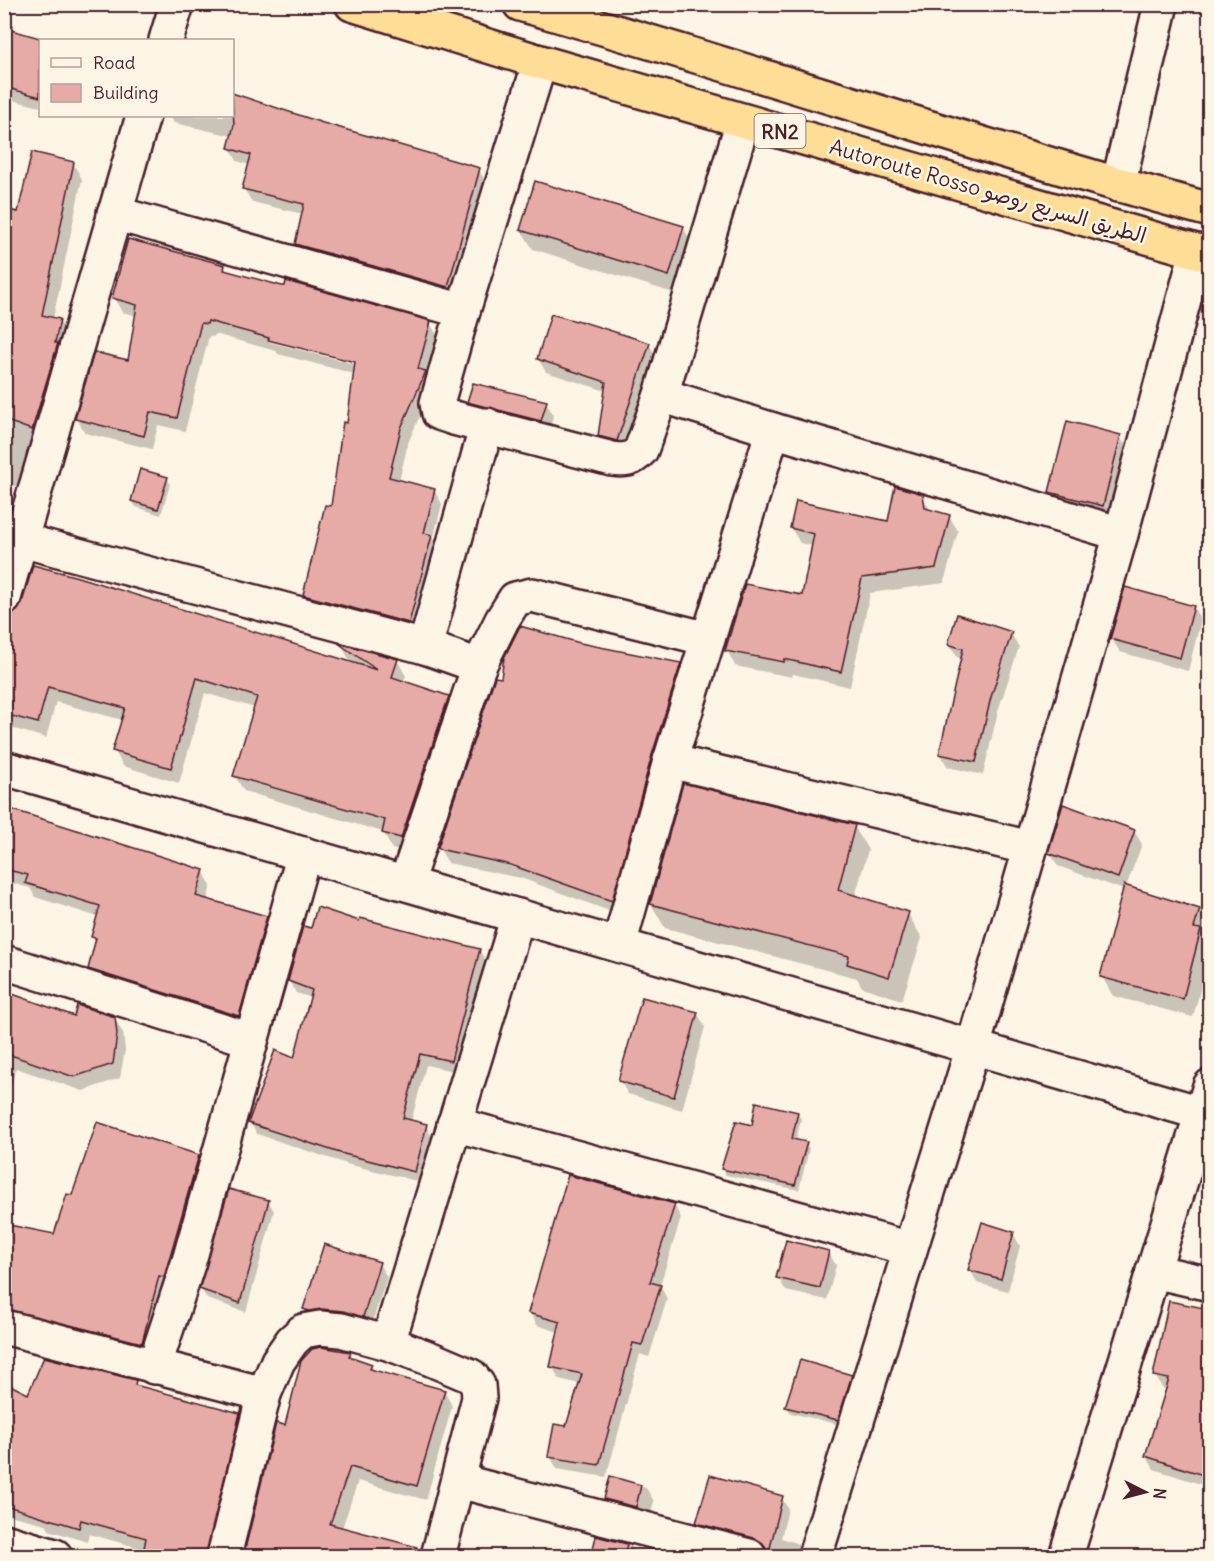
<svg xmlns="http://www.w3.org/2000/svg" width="1214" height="1561" font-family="Delius,'Playpen Sans Arabic',sans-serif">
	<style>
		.shadow { fill: #0003; fill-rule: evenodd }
		.building { fill: #e6aba6; stroke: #4a1f2b; stroke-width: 1.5 }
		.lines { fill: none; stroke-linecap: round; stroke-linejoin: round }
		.minor-casing { stroke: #4a1f2b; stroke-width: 38 }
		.highway-casing { stroke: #4a1f2b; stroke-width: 38 }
		.minor { stroke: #fcf5e5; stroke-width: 33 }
		.highway { stroke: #fedd96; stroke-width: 33 }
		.labels { text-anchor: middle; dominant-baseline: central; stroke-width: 5; stroke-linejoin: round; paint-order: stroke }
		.shield { fill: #fcf5e5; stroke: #7f5f63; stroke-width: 1.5 }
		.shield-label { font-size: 20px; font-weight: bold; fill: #4a1f2b }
		.street-label { font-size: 21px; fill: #4a1f2b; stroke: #fcf5e5 }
	</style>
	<rect width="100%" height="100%" fill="#fcf5e5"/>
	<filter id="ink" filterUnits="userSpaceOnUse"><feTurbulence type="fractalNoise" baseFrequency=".0167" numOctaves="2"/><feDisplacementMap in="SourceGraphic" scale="12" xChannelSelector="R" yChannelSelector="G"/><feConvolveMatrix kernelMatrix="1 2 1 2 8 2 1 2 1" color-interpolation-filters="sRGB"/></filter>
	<g filter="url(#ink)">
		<!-- shadow -->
		<g class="shadow">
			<path d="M4,29L45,40H40V107L4,98Z"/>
			<path d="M232,96L479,170L486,183L455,300L304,257L296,244L303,214L252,202L244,189L250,165L237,161L230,148L233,136L174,123L170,116H232Z"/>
			<path d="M73,163L82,179L53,319L59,320L68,336L19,487L4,483V210L19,214Z"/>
			<path d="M683,227L694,247L680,295L533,249L521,230Z"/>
			<path d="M224,266L228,273L430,323L438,337L427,376L433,386L408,443L399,481L434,490L442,504L433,540L439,550L416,637L313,609L305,595L332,508L348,424L355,374L278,354L276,351L215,334L214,337L209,336L185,431L158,425L152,449L85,433L77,419L129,362L137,316L122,312L114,298ZM269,338L363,363L362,366L269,342Z"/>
			<path d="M649,344L656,357L624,453L607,448L600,436L606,391L546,372L538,359Z"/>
			<path d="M469,402H546L553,415L549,434L477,415Z"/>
			<path d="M1120,437L1128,450L1110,519L1058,505L1050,492Z"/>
			<path d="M167,478L170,484L161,515L136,507L132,501Z"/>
			<path d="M922,496L931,511L949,516L958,531L944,583L870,593L850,687L793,674L792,677L735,666L727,650L803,597L813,546L800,543L791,528L889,523Z"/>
			<path d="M35,565L77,580L358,665L349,659L342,646L397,660L406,676L403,682L448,697L457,712L410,853L392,849L383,832L244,791L235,776L255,708L205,693L179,783L123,766L114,750L123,720L56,702L46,738L4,726V618L9,617L18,612L23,604Z"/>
			<path d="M1193,607L1201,620L1188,671L1120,652L1112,639Z"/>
			<path d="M1011,634L1019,647L998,711L983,775L948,767L940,754L962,659L957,657L949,644Z"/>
			<path d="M580,645L680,665L688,679L620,915L521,878L448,863L440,849L502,680Z"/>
			<path d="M4,809L203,871L211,886L207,900L266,917L275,932L247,1030L98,983L89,969L96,943L93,937L98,917L35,897L30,888L4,881Z"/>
			<path d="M854,826L868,850L855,897L908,914L922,938L902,1000L862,987L857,978L665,928L651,904Z"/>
			<path d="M1134,831L1142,844L1126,887L1199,910L1209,929L1205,941L1210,948V953L1193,1017L1113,996L1102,977L1124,890L1058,866L1050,853Z"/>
			<path d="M312,930L479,950L486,961L458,1072L426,1065L411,1122L426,1126L432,1137L421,1182L347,1164L257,1134L250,1122L295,1060L312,998L296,993L289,981Z"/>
			<path d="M4,993L75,1018H114L123,1033L125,1050L120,1078L83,1091L16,1068L4,1111Z"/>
			<path d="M698,1014L705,1027L682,1110L628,1094L620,1081Z"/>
			<path d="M797,1113L801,1119L796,1141L806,1143L809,1149L799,1190L726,1175L722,1169L753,1127Z"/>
			<path d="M198,1156L207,1171L150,1357L4,1325V1226L55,1236L73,1197Z"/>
			<path d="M268,1201L274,1211L246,1312L207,1299L201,1289Z"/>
			<path d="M674,1205L681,1218L660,1285L667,1299L649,1357L640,1354L606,1477L557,1469L550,1456L567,1428L580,1384L559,1379L552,1366L559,1332L537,1325L530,1313Z"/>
			<path d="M1013,1233L1020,1246L1008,1291L977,1283L970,1269Z"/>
			<path d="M828,1252L836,1265L827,1300L786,1291L778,1277Z"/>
			<path d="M379,1264L387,1277L370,1329L312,1322L304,1309Z"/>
			<path d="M1202,1303H1210V1487L1154,1469L1146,1456L1168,1389L1162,1388L1155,1375L1202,1309Z"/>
			<path d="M350,1353L353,1359L371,1365L375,1372L444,1391L452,1406L426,1500L358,1481L342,1528L420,1549L424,1556H245L286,1427Z"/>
			<path d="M851,1376L854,1382L841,1425L791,1413L787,1407Z"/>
			<path d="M135,1382L138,1387L239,1414L247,1429L216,1556H150L147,1550L89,1534L87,1542L49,1530L46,1524L4,1514V1384L29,1396Z"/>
			<path d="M611,1478L646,1488L654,1501L649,1521L614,1512L606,1499Z"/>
			<path d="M782,1498L788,1509L781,1538L797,1543L804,1554L803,1556H768V1553L762,1549L704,1534L697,1523Z"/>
			<path d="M597,1538L631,1546L633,1550L651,1556H592Z"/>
			<path d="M478,1549L509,1556H476Z"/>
		</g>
		<!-- building -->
		<g class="building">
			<path d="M4,28L40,38V97L4,87Z"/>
			<path d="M232,93L323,123L480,168L448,287L295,244L304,204L242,189L251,155L228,148L234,125Z"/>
			<path d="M32,152L74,162L42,315L60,319L55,343H58L32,430L4,420V209L18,212Z"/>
			<path d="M535,181L684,226L669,276L520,230Z"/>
			<path d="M128,239L225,265L224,270L282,286H285L286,281L431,321L418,369L426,371L401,428L389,477L435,489L424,533L432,535L409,623L303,595L325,505L331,506L343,422L347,423L355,362L268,340L269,338L208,321L207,324L201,323L177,418L150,412L144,436L75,419L94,352L128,360L137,305L112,298Z"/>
			<path d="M551,314L576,321L577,320L650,343L617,441L598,436L606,382L537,359Z"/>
			<path d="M473,383L547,401L541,421L467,402Z"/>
			<path d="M1067,421L1121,435L1103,506L1049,492Z"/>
			<path d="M140,469L168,477L158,509L131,501Z"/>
			<path d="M895,486L923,494L925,508L950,515L936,568L862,578L841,672L784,659V662L725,651L745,584L802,595L814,534L790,528L796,501L888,521Z"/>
			<path d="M33,565L78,577L377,670L338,643L398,659L392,677L449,696L401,838L382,833L385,820L233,776L257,697L197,678L171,768L112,751L125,708L48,687L38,723L4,714V633L10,615L17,611L22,603Z"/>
			<path d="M1125,587L1194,606L1180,658L1110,639Z"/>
			<path d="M957,614L1012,632L991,697L976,762L939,754L963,649L948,644Z"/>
			<path d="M520,626L580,643L681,663L652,755L612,901L511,865L439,849L438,847L495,677L501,678L504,658Z"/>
			<path d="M683,783L855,825L838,890L909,912L889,977L847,964L849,956L650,904Z"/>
			<path d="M1063,804L1135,830L1118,878L1048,853Z"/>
			<path d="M4,807L204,870L196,896L267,916L239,1016L88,969L96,938L91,937L100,906L25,883L28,875L4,869Z"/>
			<path d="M1124,885L1200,909L1194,928L1201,929L1183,999L1100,977Z"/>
			<path d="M317,907L359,921L360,918L480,949L451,1061L420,1054L403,1118L427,1124L415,1172L340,1153L248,1123L275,1050L294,1058L312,990L288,981L303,926L311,928Z"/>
			<path d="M4,991L74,1016L77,1005L115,1017L117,1034L113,1064L74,1077L5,1053Z"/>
			<path d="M642,997L698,1012L674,1097L618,1081Z"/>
			<path d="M756,1102L798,1112L792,1139L807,1142L795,1185L721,1169L736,1121L752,1125Z"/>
			<path d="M97,1122L199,1155L164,1277L159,1276L142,1343L4,1309V1224L54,1234L67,1194L72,1195Z"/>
			<path d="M568,1175L675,1204L650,1282L661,1285L642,1345L633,1343L599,1465L548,1457L554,1424L566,1426L582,1374L550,1367L560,1322L528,1313Z"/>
			<path d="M229,1189L269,1200L240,1303L199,1289Z"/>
			<path d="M982,1222L1014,1232L1001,1279L968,1270Z"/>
			<path d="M786,1240L829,1251L820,1288L776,1278Z"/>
			<path d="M324,1244L380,1262L363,1317L343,1311L321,1309L309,1311L303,1309Z"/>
			<path d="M1169,1301L1209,1309V1477L1145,1456L1169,1379L1153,1376Z"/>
			<path d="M321,1347L351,1352L349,1356L372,1364L370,1369L445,1390L417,1486L350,1467L330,1524L417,1547L415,1557H243L276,1423L285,1425L301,1361L312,1349Z"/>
			<path d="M44,1357L136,1380L135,1385L240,1413L206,1557H174L144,1548L146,1538L81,1520L79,1528L4,1505V1382L28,1394Z"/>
			<path d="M800,1360L852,1375L838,1420L785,1407Z"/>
			<path d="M710,1475L783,1496L768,1556L763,1543L754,1538L696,1523Z"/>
			<path d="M610,1476L641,1485L636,1507L604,1499Z"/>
			<path d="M596,1536L627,1544L624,1557H591Z"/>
		</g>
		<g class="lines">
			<!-- minor casing -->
			<g class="minor-casing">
				<g id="minor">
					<path d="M166,40L177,4"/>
					<path d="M540,62L463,311L437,403L439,413L454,418L612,459C625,461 632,460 641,450L661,395L743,121"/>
					<path d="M1118,185L1161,4"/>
					<path d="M114,213L463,311"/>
					<path d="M661,395L773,430"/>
					<path d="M21,540L425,647L479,666L406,883"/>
					<path d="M4,598L143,116"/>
					<path d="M425,647L487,425"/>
					<path d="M479,666L502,620L515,599L532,595L708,639"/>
					<path d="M670,761L1030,848"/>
					<path d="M4,768L1201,1113"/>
					<path d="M619,945L670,761L773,430L1121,534"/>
					<path d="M4,962L251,1040"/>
					<path d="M454,1124L910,1249"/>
					<path d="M1153,1271L1210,1284"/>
					<path d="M4,1327L264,1394"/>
					<path d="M388,1343L518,916"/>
					<path d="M154,1367L189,1261L304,854"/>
					<path d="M459,1481L749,1556"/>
					<path d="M4,1541L55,1556"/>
					<path d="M224,1556L264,1394L278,1361L292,1341L303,1331L320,1328L341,1330L388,1343L431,1359L471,1376L478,1385L479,1398L438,1556"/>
					<path d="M815,1556L973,1047L1121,534L1197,251"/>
					<path d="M1066,1556L1210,1086"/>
				</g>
			</g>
			<!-- highway casing -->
			<g class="highway-casing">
				<g id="highway">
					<path d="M352,4L540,62L1210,255"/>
					<path d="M520,4C751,69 978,147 1210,210"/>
				</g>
			</g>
			<!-- minor -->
			<use href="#minor" class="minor"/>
			<!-- highway -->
			<use href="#highway" class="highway"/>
		</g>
	</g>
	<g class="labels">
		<!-- shield labels -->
		<rect class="shield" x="754.5" y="114" width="51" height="34" rx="4.5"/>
		<g class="shield-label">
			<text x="780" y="131">RN2</text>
		</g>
		<!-- street labels -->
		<g class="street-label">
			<text transform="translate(988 191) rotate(16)">Autoroute Rosso الطريق السريع روصو</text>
		</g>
	</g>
	<!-- margin -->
	<rect width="1214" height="1561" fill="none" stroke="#fcf5e5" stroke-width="24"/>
	<rect x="12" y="12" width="1190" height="1537" fill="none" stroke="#4a1f2b" stroke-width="2" filter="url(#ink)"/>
	<!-- legend -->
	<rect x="39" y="39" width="195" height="78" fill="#fcf5e5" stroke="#b59f9b" stroke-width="1.5"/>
	<rect x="51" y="58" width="30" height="9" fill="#fcf5e5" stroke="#b59f9b" stroke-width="1.5"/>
	<text x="93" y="69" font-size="18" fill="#4a1f2b">Road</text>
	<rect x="51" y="84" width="30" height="18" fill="#e6aba6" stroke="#b59f9b" stroke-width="1.5"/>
	<text x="93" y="99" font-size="18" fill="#4a1f2b">Building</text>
	<!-- north arrow -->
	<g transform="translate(1145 1492) rotate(96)" stroke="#fcf5e5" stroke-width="4.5" paint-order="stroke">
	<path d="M0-4.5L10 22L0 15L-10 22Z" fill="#4a1f2b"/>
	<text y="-9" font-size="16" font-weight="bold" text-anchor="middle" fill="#4a1f2b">N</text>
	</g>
</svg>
